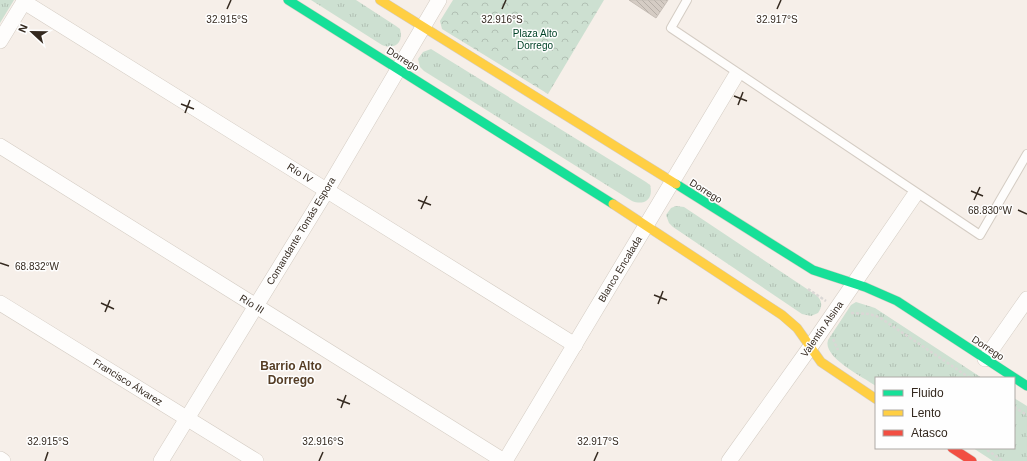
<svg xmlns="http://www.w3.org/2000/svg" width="1027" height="461" font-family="Arial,sans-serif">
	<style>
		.grass { fill: url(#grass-tufts) }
		.park { fill: url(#park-crowns) }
		.building { fill: url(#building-back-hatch); stroke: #c6beb6 }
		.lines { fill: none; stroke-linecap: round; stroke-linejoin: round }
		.lane-casing { stroke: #d4ccc3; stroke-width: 10 }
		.street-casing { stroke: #d4ccc3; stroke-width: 16 }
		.fast-casing { stroke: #d4ccc3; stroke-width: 10 }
		.slow-casing { stroke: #d4ccc3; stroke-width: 10 }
		.jam-casing { stroke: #d4ccc3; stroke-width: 10 }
		.path { stroke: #dad7d5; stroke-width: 2.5; stroke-dasharray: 3 2; stroke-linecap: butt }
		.lane { stroke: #fefdfc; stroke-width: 8 }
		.street { stroke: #fefdfc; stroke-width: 15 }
		.fast { stroke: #16e098; stroke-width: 9 }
		.slow { stroke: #ffcf43; stroke-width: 9 }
		.jam { stroke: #f24e42; stroke-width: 9 }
		.ticks { fill: none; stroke: #34291f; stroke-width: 1.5 }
		.labels { text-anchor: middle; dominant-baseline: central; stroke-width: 3; stroke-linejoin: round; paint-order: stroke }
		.park-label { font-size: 10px; fill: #004127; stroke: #fefefe }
		.street-label { font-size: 10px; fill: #34291f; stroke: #fefefe }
		.quarter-label { font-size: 12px; font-weight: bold; fill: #553d25; stroke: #fefefe }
		.ticks-label { font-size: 10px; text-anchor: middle; fill: #34291f; stroke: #fefefe; stroke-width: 3; stroke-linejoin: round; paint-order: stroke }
	</style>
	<defs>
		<pattern id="grass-tufts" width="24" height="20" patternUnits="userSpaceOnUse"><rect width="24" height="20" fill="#cde0d1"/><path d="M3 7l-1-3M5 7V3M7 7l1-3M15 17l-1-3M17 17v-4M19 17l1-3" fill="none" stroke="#b1c0b3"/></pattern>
		<pattern id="park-crowns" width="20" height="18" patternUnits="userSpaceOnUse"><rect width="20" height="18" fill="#cde0d1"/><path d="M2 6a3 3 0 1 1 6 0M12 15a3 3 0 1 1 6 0" fill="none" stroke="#b1c0b3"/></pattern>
		<pattern id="building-back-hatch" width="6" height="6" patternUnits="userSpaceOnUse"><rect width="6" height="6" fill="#d5ccc4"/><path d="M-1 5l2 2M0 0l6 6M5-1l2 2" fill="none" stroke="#b7afa8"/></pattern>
	</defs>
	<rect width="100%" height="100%" fill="#f6efe9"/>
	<!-- grass -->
	<g class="grass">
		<path d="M0,0H14L0,23Z"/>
		<path d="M311,0H356L396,26L400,29C404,43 394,50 382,45Z"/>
		<path d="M431,49L646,182L650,185C654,199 644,206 632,201L424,71L420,67L418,59L423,52Z"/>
		<path d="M676,206L684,207L816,295C822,300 823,306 818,313L811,316L802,314L673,227L669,223L666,215L671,208Z"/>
		<path d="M856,302L875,308L982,378H876V386C863,377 822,357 828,340L851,305Z"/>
		<path d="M1014,398L1027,406V461H993L973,448H1014Z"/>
	</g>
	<!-- park -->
	<path class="park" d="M453,0H604L548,94L442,29L440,21Z"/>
	<!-- building -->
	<path class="building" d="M629,0H668L656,18Z"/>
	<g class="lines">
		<!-- lane casing -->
		<g class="lane-casing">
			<path id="lane" d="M687,0L671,28L980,235L1027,154"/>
		</g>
		<!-- street casing -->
		<g class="street-casing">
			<g id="street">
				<path d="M24,2L575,345"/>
				<path d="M0,41L25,0"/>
				<path d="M0,146L504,461"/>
				<path d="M0,303L256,461"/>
				<path d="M985,359L1027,299"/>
				<path d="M0,459L3,461"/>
				<path d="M161,461L327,190L439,0"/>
				<path d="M505,461L735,77"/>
				<path d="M729,461L811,346L914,196"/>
			</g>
		</g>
		<!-- fast casing -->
		<g class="fast-casing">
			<g id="fast">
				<path d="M288,0L613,204"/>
				<path d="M676,184L813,270L865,287L897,301L1027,386"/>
			</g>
		</g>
		<!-- slow casing -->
		<g class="slow-casing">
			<g id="slow">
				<path d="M380,0L676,184"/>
				<path d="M613,204L782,315L797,328L821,362L876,399"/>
			</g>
		</g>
		<!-- jam casing -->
		<g class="jam-casing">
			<path id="jam" d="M952,448L972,461"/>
		</g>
		<!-- path -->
		<g class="path">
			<path d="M808,289L826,301"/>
			<path d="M851,313L869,314L879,317L970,378"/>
			<path d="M833,339L838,350"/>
			<path d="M1014,407L1027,415"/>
			<path d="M987,450L1003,461"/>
		</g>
		<!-- lane -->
		<use href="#lane" class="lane"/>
		<!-- street -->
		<use href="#street" class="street"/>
		<!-- fast -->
		<use href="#fast" class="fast"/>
		<!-- slow -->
		<use href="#slow" class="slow"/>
		<!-- jam -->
		<use href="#jam" class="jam"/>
	</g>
	<!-- ticks -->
	<path class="ticks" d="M227,9L231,0M502,9L506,0M777,9L781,0M734,96L747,101M181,104L194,109M738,105L743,92M185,113L190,100M971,191L983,196M418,200L431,205M974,200L980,187M421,209L427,196M1018,210L1027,214M0,263L9,266M654,295L667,300M101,303L114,309M658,304L663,291M105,312L110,300M337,399L350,404M341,408L346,395M45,461L48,452M319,461L323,452M594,461L598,452"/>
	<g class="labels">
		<!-- park labels -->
		<g class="park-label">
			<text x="535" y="33">Plaza Alto<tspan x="535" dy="12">Dorrego</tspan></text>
		</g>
		<!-- street labels -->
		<g class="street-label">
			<text transform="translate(403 59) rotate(32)">Dorrego</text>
			<text transform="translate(300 173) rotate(32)">Río IV</text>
			<text transform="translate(706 191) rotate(32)">Dorrego</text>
			<text transform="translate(301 231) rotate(-59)">Comandante Tomás Espora</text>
			<text transform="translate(620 269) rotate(-59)">Blanco Encalada</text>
			<text transform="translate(252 304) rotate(32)">Río III</text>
			<text transform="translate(822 329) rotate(-55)">Valentín Alsina</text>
			<text transform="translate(988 348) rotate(33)">Dorrego</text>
			<text transform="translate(128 382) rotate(32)">Francisco Álvarez</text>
		</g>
		<!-- quarter labels -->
		<g class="quarter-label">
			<text x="291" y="366">Barrio Alto<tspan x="291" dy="14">Dorrego</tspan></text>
		</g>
	</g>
	<g class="ticks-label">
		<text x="777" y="23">32.917°S</text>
		<text x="227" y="23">32.915°S</text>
		<text x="502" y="23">32.916°S</text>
		<text x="990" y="214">68.830°W</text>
		<text x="37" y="270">68.832°W</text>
		<text x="48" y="445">32.915°S</text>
		<text x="323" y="445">32.916°S</text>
		<text x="598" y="445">32.917°S</text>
	</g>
	<!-- legend -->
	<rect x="875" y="377" width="140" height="72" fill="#fefefe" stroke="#ada9a5"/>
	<rect x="883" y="390" width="20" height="6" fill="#16e098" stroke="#ada9a5"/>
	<text x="911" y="397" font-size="12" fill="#34291f">Fluido</text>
	<rect x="883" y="410" width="20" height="6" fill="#ffcf43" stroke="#ada9a5"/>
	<text x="911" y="417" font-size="12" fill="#34291f">Lento</text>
	<rect x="883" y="430" width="20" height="6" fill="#f24e42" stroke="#ada9a5"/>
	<text x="911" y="437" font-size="12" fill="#34291f">Atasco</text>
	<!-- north arrow -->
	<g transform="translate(32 32) rotate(292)" stroke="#fefefe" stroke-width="3" paint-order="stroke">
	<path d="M0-3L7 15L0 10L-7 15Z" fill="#34291f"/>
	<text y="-6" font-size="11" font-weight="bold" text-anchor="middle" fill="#34291f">N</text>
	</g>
</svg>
